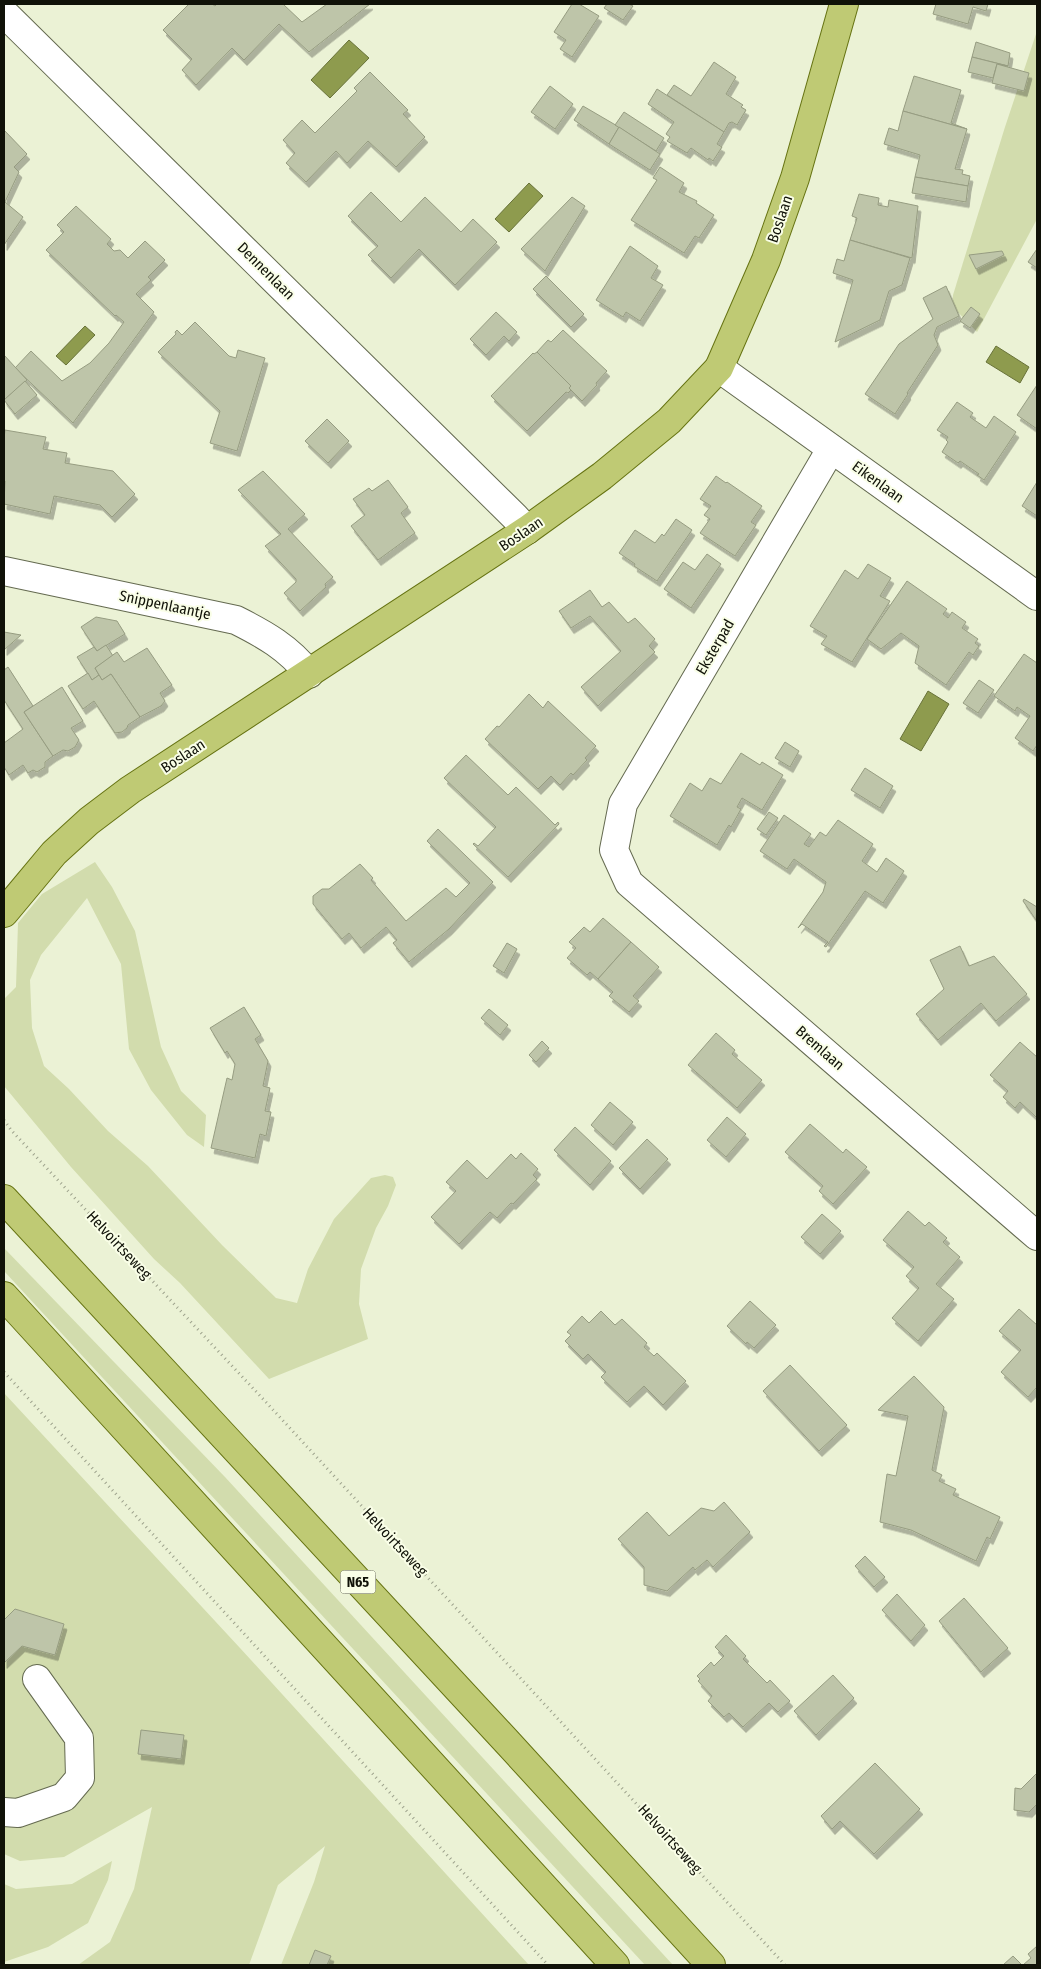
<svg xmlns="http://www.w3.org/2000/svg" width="1041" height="1969" font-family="'Fira Sans Condensed',sans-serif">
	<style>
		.green { fill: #d2dcad }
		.water { fill: #8e9b4e; stroke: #687239 }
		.building { fill: #bec5a9; stroke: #969c81; filter: url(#shadow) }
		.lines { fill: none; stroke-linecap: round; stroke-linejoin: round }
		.minor-casing { stroke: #646a50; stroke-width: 30 }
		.major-casing { stroke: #667312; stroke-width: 30 }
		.path { stroke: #9da28c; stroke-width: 3; stroke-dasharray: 1 4; stroke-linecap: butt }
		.minor { stroke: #fff; stroke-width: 28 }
		.major { stroke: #bfca74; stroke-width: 28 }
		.labels { text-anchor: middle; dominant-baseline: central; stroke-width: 4; stroke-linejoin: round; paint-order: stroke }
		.shield { fill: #f9fee7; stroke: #56594b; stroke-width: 1 }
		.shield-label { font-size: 14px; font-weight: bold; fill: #101208 }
		.street-label { font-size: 15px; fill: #101208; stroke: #f9fee7 }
	</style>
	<defs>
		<filter id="shadow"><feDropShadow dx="3" dy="5.5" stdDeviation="0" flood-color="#0004"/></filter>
	</defs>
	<rect width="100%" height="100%" fill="#ebf2d5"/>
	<!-- green -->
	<g class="green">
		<path d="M1037,31V219L977,332L952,306L953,295L1005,127Z"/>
		<path d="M95,862L112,887L135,931L161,1047L181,1091L206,1115L204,1147L187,1135L151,1090L129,1049L121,964L87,898L41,955L30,980L32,1028L44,1066L69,1089L108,1131L148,1166L222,1245L276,1298L297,1303L308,1269L334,1219L371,1178L385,1175L393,1177L396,1185L388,1206L376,1228L361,1269L359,1304L368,1339L269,1379L180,1283L154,1259L71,1167L4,1086V999L16,987L18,923L42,894Z"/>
		<path d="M4,1248L225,1477L673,1965H645L4,1271Z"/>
		<path d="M4,1393L240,1648L529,1965H281L314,1882L325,1846L278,1885L249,1965H78L110,1942L134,1889L152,1807L64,1857L20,1861L4,1854Z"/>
		<path d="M112,1861L108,1880L88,1923L48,1947L4,1962V1884L16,1889L72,1884Z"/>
	</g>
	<!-- water -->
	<g class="water">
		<path d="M349,40L369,58L330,98L311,80Z"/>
		<path d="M529,183L543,196L509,232L495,219Z"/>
		<path d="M85,326L95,335L66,365L56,356Z"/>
		<path d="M996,346L1029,367L1020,383L986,362Z"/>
		<path d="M928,691L949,704L921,751L900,739Z"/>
	</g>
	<!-- building -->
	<g class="building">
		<path d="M189,4H212L215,6L217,4H283L302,22L327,4H370L309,52L279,24L244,60L232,48L196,85L182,70L192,59L163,30Z"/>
		<path d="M572,4H579L599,16L572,57L560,49L566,40L554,32Z"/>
		<path d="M607,4H629L633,6L623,20L604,8Z"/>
		<path d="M936,4H988L986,11L973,7L968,24L933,14Z"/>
		<path d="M976,42L1010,53L1008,66L972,57Z"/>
		<path d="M972,57L1008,66L997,64L993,78L968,72Z"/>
		<path d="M714,62L736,77L726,94L743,105L741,107L746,110L737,125L732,122L729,123L724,132L667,95L674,85L691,96Z"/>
		<path d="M997,64L1029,73L1024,91L992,83Z"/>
		<path d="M370,72L408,110L403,114L425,137L396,167L368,141L347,163L336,151L306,182L286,163L295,153L283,140L302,120L315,133L357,91L354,88Z"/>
		<path d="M914,76L961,90L951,123L967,129L903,111Z"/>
		<path d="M550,86L573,104L555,129L531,112Z"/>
		<path d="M657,89L724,132L717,144L722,147L713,161L709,158L708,160L691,148L687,153L667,141L670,137L666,134L674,122L648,104Z"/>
		<path d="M583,106L619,127L609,144L574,120Z"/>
		<path d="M903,111L967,129L955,169L963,170L962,174L970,176L968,186L915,177L920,155L884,144L889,128L898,131Z"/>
		<path d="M624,112L664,138L656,151L615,125Z"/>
		<path d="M619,127L660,154L650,170L609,144Z"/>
		<path d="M4,130L27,154L14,167L19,172L5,202L23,217L4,245Z"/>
		<path d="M660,167L684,183L679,192L697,201L696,203L714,215L699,238L695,236L684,253L631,220L657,180L653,178Z"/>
		<path d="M915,177L968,186L966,202L912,193Z"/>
		<path d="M371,192L401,222L425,197L461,232L473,219L497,242L455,285L419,249L391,278L368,255L378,246L348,216Z"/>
		<path d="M859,194L879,198L878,205L888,207L889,200L918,206L912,258L850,240L857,218L852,216Z"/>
		<path d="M572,197L585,206L545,271L521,249Z"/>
		<path d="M76,206L111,239L107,244L114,251L120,250L128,258L145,241L165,260L148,277L151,280L136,294L154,312L73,423L15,368L31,351L62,381L90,363L109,343L124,322L116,315L115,316L46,250L64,232L57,225Z"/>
		<path d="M850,240L910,258L902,285L889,291L880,320L835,342L853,280L833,273L837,259L844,261Z"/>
		<path d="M630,246L658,266L651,278L663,285L640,321L626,312L623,317L596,300Z"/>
		<path d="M1037,249V268L1028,262Z"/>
		<path d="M1002,251L1004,255L976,269L969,255Z"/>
		<path d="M546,276L584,314L571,327L533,289Z"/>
		<path d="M946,286L959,316L937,327L934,335L938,345L907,393L908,394L895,414L865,394L899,344L933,319L923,298Z"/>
		<path d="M971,307L980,314L970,328L960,321Z"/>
		<path d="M496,312L517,332L509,341L504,336L486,355L470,339Z"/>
		<path d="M195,322L229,356L236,358L238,350L265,358L237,451L210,443L220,411L158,352L176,334L175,332L177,330L182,335Z"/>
		<path d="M563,330L607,371L596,383L597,385L582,401L569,388L571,386L537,352L548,340L551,342Z"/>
		<path d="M537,352L571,386L569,388L571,390L568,393L566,392L527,431L491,396L533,353L534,354Z"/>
		<path d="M4,355L27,380L4,400Z"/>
		<path d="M25,381L37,395L15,414L4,400Z"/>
		<path d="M1037,385V429L1017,415Z"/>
		<path d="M957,402L973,413L970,417L986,428L994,416L1016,432L984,480L977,475L979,474L960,461L958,463L942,452L948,442L946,440L948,437L937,430Z"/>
		<path d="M327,419L349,441L328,463L305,441Z"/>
		<path d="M5,430L46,437L43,449L67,453L65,463L113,471L135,494L112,517L100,505L54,496L50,514L4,504L5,481L4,480V438Z"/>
		<path d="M263,471L305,514L288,529L333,577L325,584L326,587L300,611L284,593L296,582V579L265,546L281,534L238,490Z"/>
		<path d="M716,476L726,483L727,482L762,506L751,522L756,525L735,556L700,533L710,519L704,515L711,506L700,499Z"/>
		<path d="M388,480L408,507L401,513L415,533L378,560L351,526L365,515L353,499L369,488L372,491Z"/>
		<path d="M1037,482V516L1022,506Z"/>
		<path d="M676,519L692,530L657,581L634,566L635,564L619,553L635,530L655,543L662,534L664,536Z"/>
		<path d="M707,554L721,564L691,608L664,589L683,562L695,570Z"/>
		<path d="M868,564L891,578L880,596L890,601L852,662L821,644L827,636L810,626L845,570L858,579Z"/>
		<path d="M907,581L947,609L943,614L948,618L952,612L966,622L962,628L978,639L975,643L979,646L973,655L969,652L946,685L915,663L919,646L901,633L881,649L867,639Z"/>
		<path d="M590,590L602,607L609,602L628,623L635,618L655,639L649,646L655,652L598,706L581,687L621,651L590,616L571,628L559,611Z"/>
		<path d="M96,617L117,621L125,634L97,651L81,627Z"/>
		<path d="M4,632L21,635L4,650Z"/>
		<path d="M106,645L113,656L95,668L99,675L92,680L77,657L94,647L97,651Z"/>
		<path d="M147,648L172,685L160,693L165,701L161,706L140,717L111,674L102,680L95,668L117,652L124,662Z"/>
		<path d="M1024,654L1037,663V745L1033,751L1015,738L1030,716L1017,707L1015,711L994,696Z"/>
		<path d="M8,667L33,706L24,712L53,756L45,762V767L37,772L33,770L28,773L23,765L9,775L4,767V743L23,729L4,700V670Z"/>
		<path d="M88,673L92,680L99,675L102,680L111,674L140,717L128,725L127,728L122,732L115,733L94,701L83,709L68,686Z"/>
		<path d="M979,680L994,690L978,713L963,703Z"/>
		<path d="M62,687L83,721L71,728L79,740L75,747L68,751L63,750L53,756L24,712Z"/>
		<path d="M529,694L543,708L548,701L596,746L585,758L587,760L573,775L571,773L560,785L551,776L538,789L485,739L497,726L499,727Z"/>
		<path d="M785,742L799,751L790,767L775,758Z"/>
		<path d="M741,753L760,765L762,762L783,775L762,810L742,798L737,807L741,809L731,827L729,825L717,845L670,816L690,783L702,791L710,778L721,784Z"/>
		<path d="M466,755L508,795L516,787L555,825L558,822L559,824L508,877L473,844L474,843L478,846L496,827L444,778Z"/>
		<path d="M865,768L893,786L880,808L851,790Z"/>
		<path d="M769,812L778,818L766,835L757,829Z"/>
		<path d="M784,815L811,834L804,844L809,847L820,832L826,836L838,820L873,844L862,861L877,872L886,858L904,871L883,903L865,891L826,947L824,946L828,942L802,924L798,928L823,892L826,882L794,859L787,869L760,851Z"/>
		<path d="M438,829L493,882L449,929L409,962L393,943L397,940L386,927L361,948L349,933L342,939L313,904V896L322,889H329L360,864L373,878L371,880L406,921L446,888L456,897L470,883L427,841Z"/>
		<path d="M1024,899L1037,907L1036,920L1023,901Z"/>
		<path d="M603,918L631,942L598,979L590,972L587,975L567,958L576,948L569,942L584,927L590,932Z"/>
		<path d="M631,942L659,967L633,996L639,1001L629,1012L609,996L613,992L598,979Z"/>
		<path d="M507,943L517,949L504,973L493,966Z"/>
		<path d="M960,946L969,966L994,956L1027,994L996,1021L981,1003L938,1040L916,1014L944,989L930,960Z"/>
		<path d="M244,1007L261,1035L255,1039L268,1061L263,1086L270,1088L265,1111L271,1112L266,1136L260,1134L255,1158L211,1148L227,1078L232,1080L235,1064L227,1051L225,1053L210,1028Z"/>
		<path d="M489,1009L508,1025L500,1035L481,1018Z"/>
		<path d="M716,1033L735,1050L732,1054L762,1080L737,1108L688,1065Z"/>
		<path d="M542,1041L549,1048L536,1062L529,1055Z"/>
		<path d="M1020,1042L1037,1057V1118L1020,1102L1015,1108L1003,1097L1008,1091L990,1075Z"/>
		<path d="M610,1102L633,1122L613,1145L591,1125Z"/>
		<path d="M727,1117L746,1134L726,1157L707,1140Z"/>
		<path d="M810,1124L843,1153L846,1149L867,1167L833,1204L819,1191L823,1186L785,1152Z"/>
		<path d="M575,1127L611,1161L590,1185L554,1150Z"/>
		<path d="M647,1139L668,1159L640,1189L619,1168Z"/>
		<path d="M521,1153L538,1169L533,1175L537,1179L513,1204L511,1203L497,1218L490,1212L459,1244L431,1217L456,1191L446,1182L467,1160L487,1179L511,1154L516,1159Z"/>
		<path d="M908,1211L925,1226L929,1222L947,1238L943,1242L960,1257L936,1284L954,1299L918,1341L892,1318L919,1288L906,1276L914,1267L883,1240Z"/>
		<path d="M822,1214L841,1231L820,1254L801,1237Z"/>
		<path d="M750,1301L776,1325L754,1348L747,1342L746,1344L727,1326Z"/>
		<path d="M1019,1309L1037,1325V1387L1028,1397L1001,1372L1021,1350L999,1331Z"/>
		<path d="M601,1311L615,1325L622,1319L647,1343L644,1347L654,1356L657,1353L686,1381L663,1405L644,1386L627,1402L601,1377L606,1372L588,1354L583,1359L565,1341L571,1335L567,1332L582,1316L589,1323Z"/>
		<path d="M790,1365L847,1425L819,1451L763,1391Z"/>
		<path d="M914,1376L944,1407L932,1470L942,1475L939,1481L956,1489L953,1495L1000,1517L990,1539L987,1537L976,1561L911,1530L880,1522L887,1474L896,1476L908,1416L878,1410Z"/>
		<path d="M724,1502L750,1532L713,1567L707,1560L695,1570L693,1567L667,1591L644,1585V1567L618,1539L647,1512L669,1536L701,1508L714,1511Z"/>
		<path d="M865,1556L885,1577L874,1587L855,1566Z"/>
		<path d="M897,1594L925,1625L911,1641L882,1610Z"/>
		<path d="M964,1598L1008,1648L981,1672L939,1621Z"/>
		<path d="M15,1609L64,1624L55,1655L22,1646L4,1663V1620Z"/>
		<path d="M726,1635L746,1656L743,1659L767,1683L770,1680L790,1701L778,1712L769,1703L743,1727L729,1713L724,1717L708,1701L712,1696L698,1681L700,1679L697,1676L711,1662L714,1666L724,1656L715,1647Z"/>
		<path d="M833,1675L854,1698L816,1735L794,1711Z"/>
		<path d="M141,1730L184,1735L181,1759L138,1754Z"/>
		<path d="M875,1763L920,1809L874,1854L840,1821L832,1829L821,1816Z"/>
		<path d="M1037,1773V1804L1029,1812L1014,1810L1015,1788L1021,1789Z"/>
		<path d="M1037,1946V1965H1023L1031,1958L1028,1954Z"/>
		<path d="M315,1950L331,1956L327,1965H309Z"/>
		<path d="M1013,1956L1022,1965H1003Z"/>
	</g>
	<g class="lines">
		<!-- minor casing -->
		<g class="minor-casing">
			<g id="minor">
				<path d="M4,13L515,517L527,530"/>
				<path d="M719,368L1037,596"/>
				<path d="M831,449L623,804L614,850L629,883L1037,1236"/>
				<path d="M4,571L236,620C264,634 289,648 309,674"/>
				<path d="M4,1812L18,1813L64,1797L80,1778L79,1738L37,1679"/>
			</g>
		</g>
		<!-- major casing -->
		<g class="major-casing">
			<g id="major">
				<path d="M4,913L54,853L89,821L130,790L527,530L602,476L669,421L719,368L766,260L795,178L844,4"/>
				<path d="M4,1199L509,1744L711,1965"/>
				<path d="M4,1296L615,1965"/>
			</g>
		</g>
		<!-- path -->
		<g class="path">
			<path d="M4,1120L11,1130L264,1400L785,1965"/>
			<path d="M4,1372L548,1965"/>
		</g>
		<!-- minor -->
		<use href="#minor" class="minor"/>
		<!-- major -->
		<use href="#major" class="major"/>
	</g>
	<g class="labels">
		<!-- shield labels -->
		<rect class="shield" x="340.5" y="1570.5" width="35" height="23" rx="4"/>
		<g class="shield-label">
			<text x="358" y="1582">N65</text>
		</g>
		<!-- street labels -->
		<g class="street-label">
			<text transform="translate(780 219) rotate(-71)">Boslaan</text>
			<text transform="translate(266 271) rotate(45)">Dennenlaan</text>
			<text transform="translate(878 482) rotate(36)">Eikenlaan</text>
			<text transform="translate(521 534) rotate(-34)">Boslaan</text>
			<text transform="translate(165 605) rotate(12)">Snippenlaantje</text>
			<text transform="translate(715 647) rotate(-60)">Eksterpad</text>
			<text transform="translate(183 756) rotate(-33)">Boslaan</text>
			<text transform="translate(820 1048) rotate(41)">Bremlaan</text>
			<text transform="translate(119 1245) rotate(47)">Helvoirtseweg</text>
			<text transform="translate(395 1542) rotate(47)">Helvoirtseweg</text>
			<text transform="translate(670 1839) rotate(48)">Helvoirtseweg</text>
		</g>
	</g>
	<!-- border -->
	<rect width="1041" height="1969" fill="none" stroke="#101208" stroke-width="10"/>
</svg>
